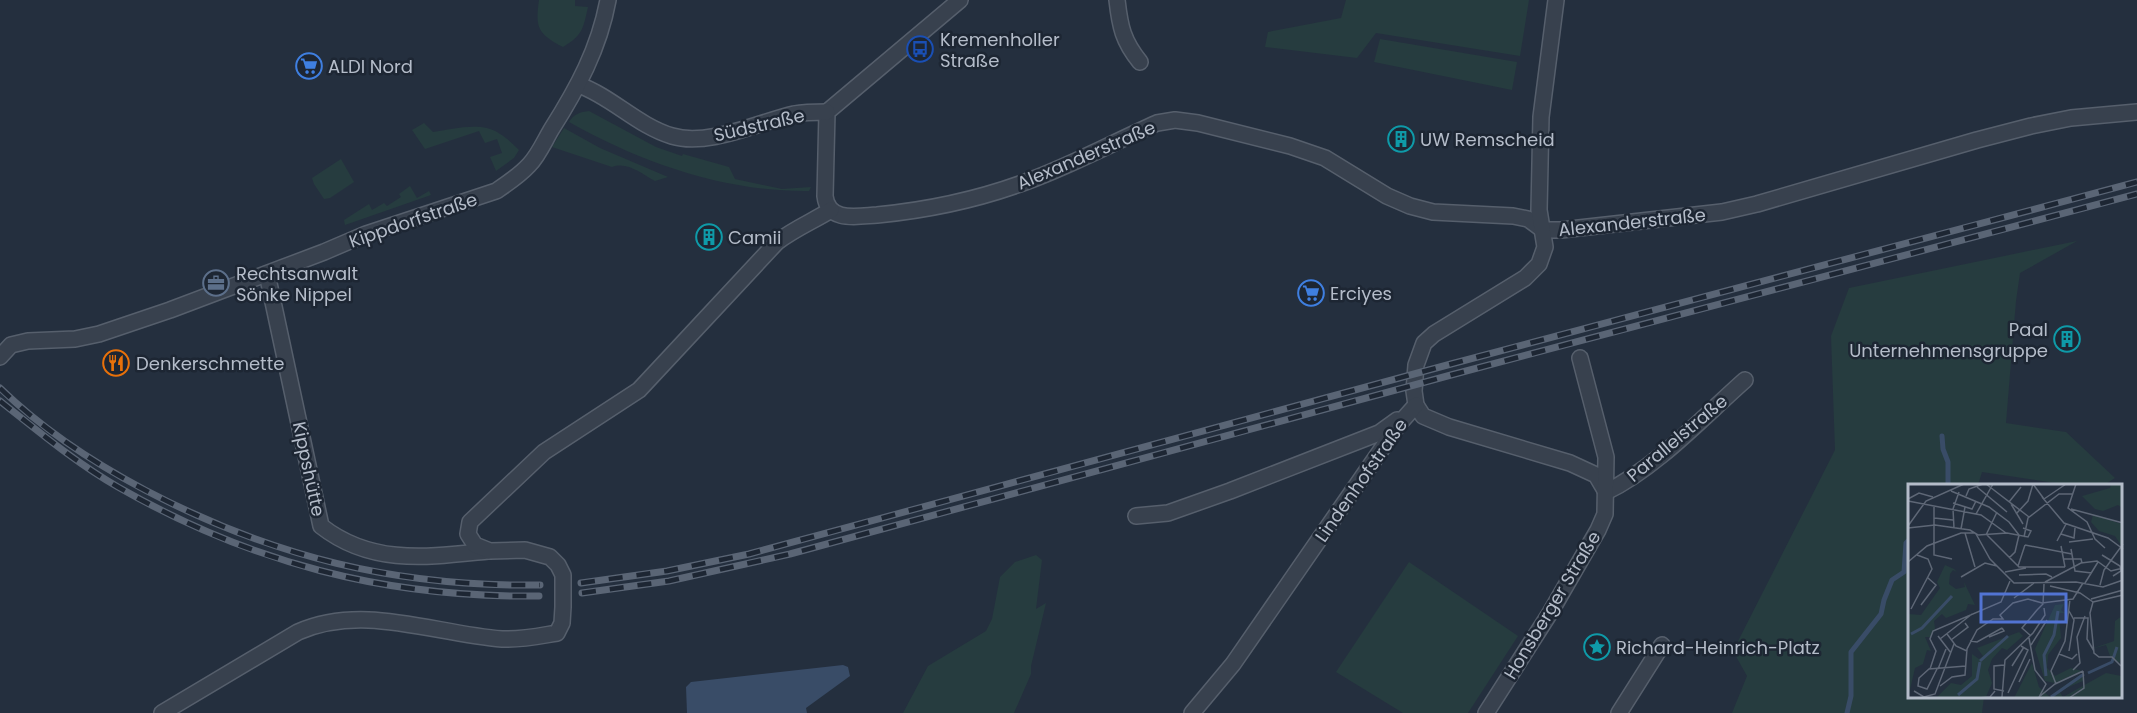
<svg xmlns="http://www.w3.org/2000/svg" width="2137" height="713" font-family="Poppins,sans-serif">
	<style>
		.green { fill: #263c3f }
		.water { fill: #394c67 }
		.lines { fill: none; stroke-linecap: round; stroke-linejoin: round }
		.stream { stroke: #394c67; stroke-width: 5 }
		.street-casing { stroke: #565f6c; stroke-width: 18 }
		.street { stroke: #38414e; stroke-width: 15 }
		.rail-casing { stroke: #5a6575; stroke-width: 7 }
		.rail { stroke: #1d2633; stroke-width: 4.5; stroke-dasharray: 14; stroke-linecap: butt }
		.labels { text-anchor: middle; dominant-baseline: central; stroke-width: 5; stroke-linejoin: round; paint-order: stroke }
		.poi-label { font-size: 18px; fill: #b4bcc9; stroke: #1d2633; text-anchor: start }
		.street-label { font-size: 18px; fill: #b4bcc9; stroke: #1d2633 }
		.inset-river { fill: none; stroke: #394c67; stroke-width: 3 }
		.inset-road { fill: none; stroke: #5e6776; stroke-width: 1.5 }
		.view { fill: #5274d3; fill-opacity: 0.15; stroke: #5274d3; stroke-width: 3 }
		.inset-edge { fill: none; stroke: #b4bcc9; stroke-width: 3 }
	</style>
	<rect width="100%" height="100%" fill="#242f3e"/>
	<!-- green -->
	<g class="green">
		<path d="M539,0H575V6L588,7C583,29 583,35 563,47C538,34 535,28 539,0Z"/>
		<path d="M1346,0H1529L1520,56L1376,33L1357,58L1265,47L1268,32L1341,18Z"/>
		<path d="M1380,39L1517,62L1512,90L1374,62Z"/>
		<path d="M589,111L656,147L682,156L683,154L729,167L735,179L782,189L811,187L809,191C725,192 642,163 569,122C574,114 580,112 589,111Z"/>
		<path d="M424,123L433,132C454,129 482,121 500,134C507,138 513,144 519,150L514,158L496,171L490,157L502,153L497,139L485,143L479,131L425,149L412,130Z"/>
		<path d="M564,128L600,148L668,177L655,181C642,174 627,161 612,167L552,147Z"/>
		<path d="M341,159L354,182L330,198L324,199L314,184L312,178Z"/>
		<path d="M410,186L417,198L429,191L431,195L345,225L344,220L369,204L372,210L384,203L387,206L401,197L399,194Z"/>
		<path d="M2077,241L2020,273L2016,301L2006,423L2066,432L2115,478L2104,485H2069L1982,472L1978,485H1909V696L1984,697L1982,713H1732L1747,676L1733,651L1835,450L1831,336L1849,288Z"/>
		<path d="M1036,555L1042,560L1036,609L1046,603L1031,666V674L1014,713H903L928,666L986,631L992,619L1000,577L1015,562Z"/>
		<path d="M1409,562L1518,636L1468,713H1403L1336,672Z"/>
	</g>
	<!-- water -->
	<path class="water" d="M843,665L848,667L850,676L806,708L807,713H687L686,687L691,682Z"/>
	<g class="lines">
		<!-- stream -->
		<g class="stream">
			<path d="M1942,436L1943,449L1948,462V485"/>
			<path d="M1847,713L1851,696V652L1881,614L1884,600L1892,580L1904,572L1906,543L1909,540"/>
		</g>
		<!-- street casing -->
		<g class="street-casing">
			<g id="street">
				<path d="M960,0L827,112L825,196C828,223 858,216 877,215C929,210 980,199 1028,181C1072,165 1114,142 1157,123L1175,120L1198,123L1290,146L1325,158L1387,196L1410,206L1433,212L1513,216L1528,219L1543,230H1561L1722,212L1757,204L1977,140L2031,126L2071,118L2137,112"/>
				<path d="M1117,0C1120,27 1123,41 1140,62"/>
				<path d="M1556,0L1541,117L1539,210L1545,247L1539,264L1525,278L1434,334L1424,343L1416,365L1414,391L1416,405L1423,416L1449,427L1570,463L1596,475L1606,492"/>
				<path d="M579,85C612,97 638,126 672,136C708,147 759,122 794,114C805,112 816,112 827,112"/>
				<path d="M267,274L321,526C372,566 429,557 488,551"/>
				<path d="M0,357L11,345L28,341L75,339L99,334L170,310L324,252L366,234L496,191C508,183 519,176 529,165C538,156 544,142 551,130C577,89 599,49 608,0"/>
				<path d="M1606,492C1656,468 1703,417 1745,380"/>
				<path d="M1136,516L1168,513L1230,491L1379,433L1397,420"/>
				<path d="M162,713L298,632C364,603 434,634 502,639C521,640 539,636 557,633L562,623L563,607V575L558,565L550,557L525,550L490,551L475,545L468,534L470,522L544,452L639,390L777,242C794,229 813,221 831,210"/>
				<path d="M1192,713L1233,664L1399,424L1416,405"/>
				<path d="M1486,713L1550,613L1598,530L1605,514L1606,457L1580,358"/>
				<path d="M1619,713L1662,645"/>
			</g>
		</g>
		<!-- street -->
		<use href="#street" class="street"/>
		<!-- rail casing -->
		<g class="rail-casing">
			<g id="rail">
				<path d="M0,388C42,429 94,463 145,490C273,557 396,587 540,585"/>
				<path d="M0,401C38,431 76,463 118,487C251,563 385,598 539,596"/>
				<path d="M581,583L667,571L749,554L1451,364L2137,182"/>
				<path d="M582,593L669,581L790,554L1451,375L2137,194"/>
			</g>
		</g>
		<!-- rail -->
		<use href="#rail" class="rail"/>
	</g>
	<!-- icons -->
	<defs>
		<g id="bus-ring" transform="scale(1.35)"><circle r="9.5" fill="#1d2633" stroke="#1a4fb4" stroke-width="1.5"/><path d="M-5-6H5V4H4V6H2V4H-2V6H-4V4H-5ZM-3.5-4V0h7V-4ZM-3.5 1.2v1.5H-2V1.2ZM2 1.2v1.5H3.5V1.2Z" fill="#1a4fb4"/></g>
		<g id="supermarket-ring" transform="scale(1.35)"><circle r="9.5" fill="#1d2633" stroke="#3f7fe0" stroke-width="1.5"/><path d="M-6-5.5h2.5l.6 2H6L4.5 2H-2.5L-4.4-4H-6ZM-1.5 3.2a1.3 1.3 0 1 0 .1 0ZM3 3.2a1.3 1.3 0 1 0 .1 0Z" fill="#3f7fe0"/></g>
		<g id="building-ring" transform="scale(1.35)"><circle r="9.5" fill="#1d2633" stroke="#0f9aa8" stroke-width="1.5"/><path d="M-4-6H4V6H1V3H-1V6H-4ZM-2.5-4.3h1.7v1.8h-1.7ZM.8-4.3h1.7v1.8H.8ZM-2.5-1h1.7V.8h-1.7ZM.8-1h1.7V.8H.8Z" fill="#0f9aa8"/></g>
		<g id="office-ring" transform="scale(1.35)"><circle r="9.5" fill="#1d2633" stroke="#5c6f8a" stroke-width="1.5"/><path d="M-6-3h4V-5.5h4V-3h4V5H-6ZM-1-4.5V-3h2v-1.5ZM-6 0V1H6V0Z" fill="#5c6f8a"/></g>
		<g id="restaurant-ring" transform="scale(1.35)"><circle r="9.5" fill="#1d2633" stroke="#e8710a" stroke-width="1.5"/><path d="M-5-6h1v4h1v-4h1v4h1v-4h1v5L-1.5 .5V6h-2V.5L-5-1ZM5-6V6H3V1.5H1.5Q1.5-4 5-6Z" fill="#e8710a"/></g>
		<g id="sight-ring" transform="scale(1.35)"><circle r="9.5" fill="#1d2633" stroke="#0f9aa8" stroke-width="1.5"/><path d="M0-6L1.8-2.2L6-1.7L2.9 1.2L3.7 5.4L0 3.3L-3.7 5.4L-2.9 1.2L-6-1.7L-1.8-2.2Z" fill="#0f9aa8"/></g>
	</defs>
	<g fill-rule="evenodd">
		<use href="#bus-ring" x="920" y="49"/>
		<use href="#supermarket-ring" x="309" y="66"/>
		<use href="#building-ring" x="1401" y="139"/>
		<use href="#building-ring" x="709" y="237"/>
		<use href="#office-ring" x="216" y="283"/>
		<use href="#supermarket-ring" x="1311" y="293"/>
		<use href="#building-ring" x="2067" y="339"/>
		<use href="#restaurant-ring" x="116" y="363"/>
		<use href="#sight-ring" x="1597" y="647"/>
	</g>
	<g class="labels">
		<!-- poi labels -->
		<g class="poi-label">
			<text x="940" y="39">Kremenholler<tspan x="940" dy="21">Straße</tspan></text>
			<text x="328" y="66">ALDI Nord</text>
			<text x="1420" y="139">UW Remscheid</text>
			<text x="728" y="237">Camii</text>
			<text x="236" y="273">Rechtsanwalt<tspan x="236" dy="21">Sönke Nippel</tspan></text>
			<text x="1330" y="293">Erciyes</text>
			<text x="2048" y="329" text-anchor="end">Paal<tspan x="2048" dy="21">Unternehmensgruppe</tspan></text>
			<text x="136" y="363">Denkerschmette</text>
			<text x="1616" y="647">Richard-Heinrich-Platz</text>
		</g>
		<!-- street labels -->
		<g class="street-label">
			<text transform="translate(759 125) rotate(-13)">Südstraße</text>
			<text transform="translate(1086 155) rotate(-23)">Alexanderstraße</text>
			<text transform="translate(413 220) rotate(-19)">Kippdorfstraße</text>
			<text transform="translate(1632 222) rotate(-6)">Alexanderstraße</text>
			<text transform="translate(1677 438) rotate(-40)">Parallelstraße</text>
			<text transform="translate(309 469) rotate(78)">Kippshütte</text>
			<text transform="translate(1361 480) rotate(-55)">Lindenhofstraße</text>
			<text transform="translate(1552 605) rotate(-59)">Honsberger Straße</text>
		</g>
	</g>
	<!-- overview -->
	<g transform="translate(1908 484)">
		<rect width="214" height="214" fill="#242f3e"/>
		<path d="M203,0H214V24L210,21L195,27L187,25L174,12L202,4ZM185,31L214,40L213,61L207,52L191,47L183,38ZM37,81L46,85L49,88L45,86L42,90L41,100L48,105L57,103L56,98L67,121L60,120L58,126L38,134L34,130L26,137L27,144L22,153H17L23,167L19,166L15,180L7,184L0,214V130L13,131L32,104L29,98ZM156,120L153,126L157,129H152L151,133L153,154L140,171L139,184L147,192L163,184L174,187L147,199L137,197L127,165L147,121ZM214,132L215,171L211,179L202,172L198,161L183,165L206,157L207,137ZM111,148L115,152L99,166L94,164L84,175L80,186L84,199L78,213L28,214L43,199L53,201L64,192V170L71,175L75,172L69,164ZM124,179L131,203L143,214L153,204L172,191L176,190L175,197L151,207L155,213L198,189L213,192L214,214H106Z" fill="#263c3f"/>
		<path class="inset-river" d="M3,150L14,144L44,112M72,177L100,152M180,189L204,178L209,163M138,192L136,171L146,151L150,127M50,211L69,195L72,178M143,213L176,190"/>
		<path class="inset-road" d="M78,0L121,33M125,0L136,15M168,0L160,24L179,38L187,55L197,64M69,3L99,28M43,7L81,23L101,38L111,51M58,12L61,5L75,0M134,13L156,39L200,54L215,65M0,15L11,9L25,13M136,15L158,0M0,17L73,31L98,49M101,18L113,3M45,19L64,25L68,17M103,20L115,40M26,23V71L44,75M45,25L46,44M45,25L51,8M163,25L215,39M68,30L85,0M108,30L120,17L125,0M26,34L45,36M0,42L18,17L56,0M0,44L27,41L62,46L70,51M53,45L57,23M57,49L67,83M68,50L82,75L106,99L168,98L195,103L215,96M153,50L166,54L167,44M70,51L99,49L120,53L123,47L115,44M78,51L89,28M79,51L111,83H157M116,53L120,34L151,10H165M149,57L158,40M161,58L185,55M117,61L164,70M153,62L157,83M163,65L167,87L184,89M194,71L212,82L213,87L205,92M101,74L107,68L111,51M155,75H173L174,79M0,78L19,62L53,49H67M110,82L117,61M97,88L118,84M111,91L138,90L144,93M53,93L77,79L89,82M137,98L173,79L189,77L203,87L215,84M177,99L190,78M192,101L196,86L215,60M142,102L172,109L185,118M106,114L126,99M183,115L215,106M185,118L182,129L186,169L191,173H204L213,182M185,118L215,111M13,121L28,101L20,94M3,125L24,85L20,75L9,71M129,126L135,120L136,100M161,127L166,136L161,167M166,134H180L179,155L186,167M39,150L48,162L59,167M30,152L43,169M123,152L114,144L129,126M81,153L96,147L94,144M121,154L127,186L138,200L131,213M32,155L64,130M43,156L60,143L57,139M62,157L69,158L94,144M123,161L139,136M151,170L164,175L169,170M104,182L116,163M22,185L28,167L22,155L25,147L93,118L102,97M29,185L19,205L10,202L11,194L21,185L58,182M30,185L38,165M165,186L172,179L169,153L177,132M111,198L122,175M148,200L143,187L157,157L162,115M32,202L44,193L57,191L59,165L69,146L85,135H95L92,131L105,119L120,115L134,119L165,115L175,99M6,207L16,213L27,210L46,160M96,207L86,205V182L96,181M100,209L120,166L113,162M94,213L97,176L125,149L137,131L136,124M131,213L147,200L175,187M70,214L82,213L87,207M161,214L176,204L175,187"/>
		<path class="view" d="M73,110H158V138H73Z"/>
		<rect width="214" height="214" class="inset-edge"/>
	</g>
</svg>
